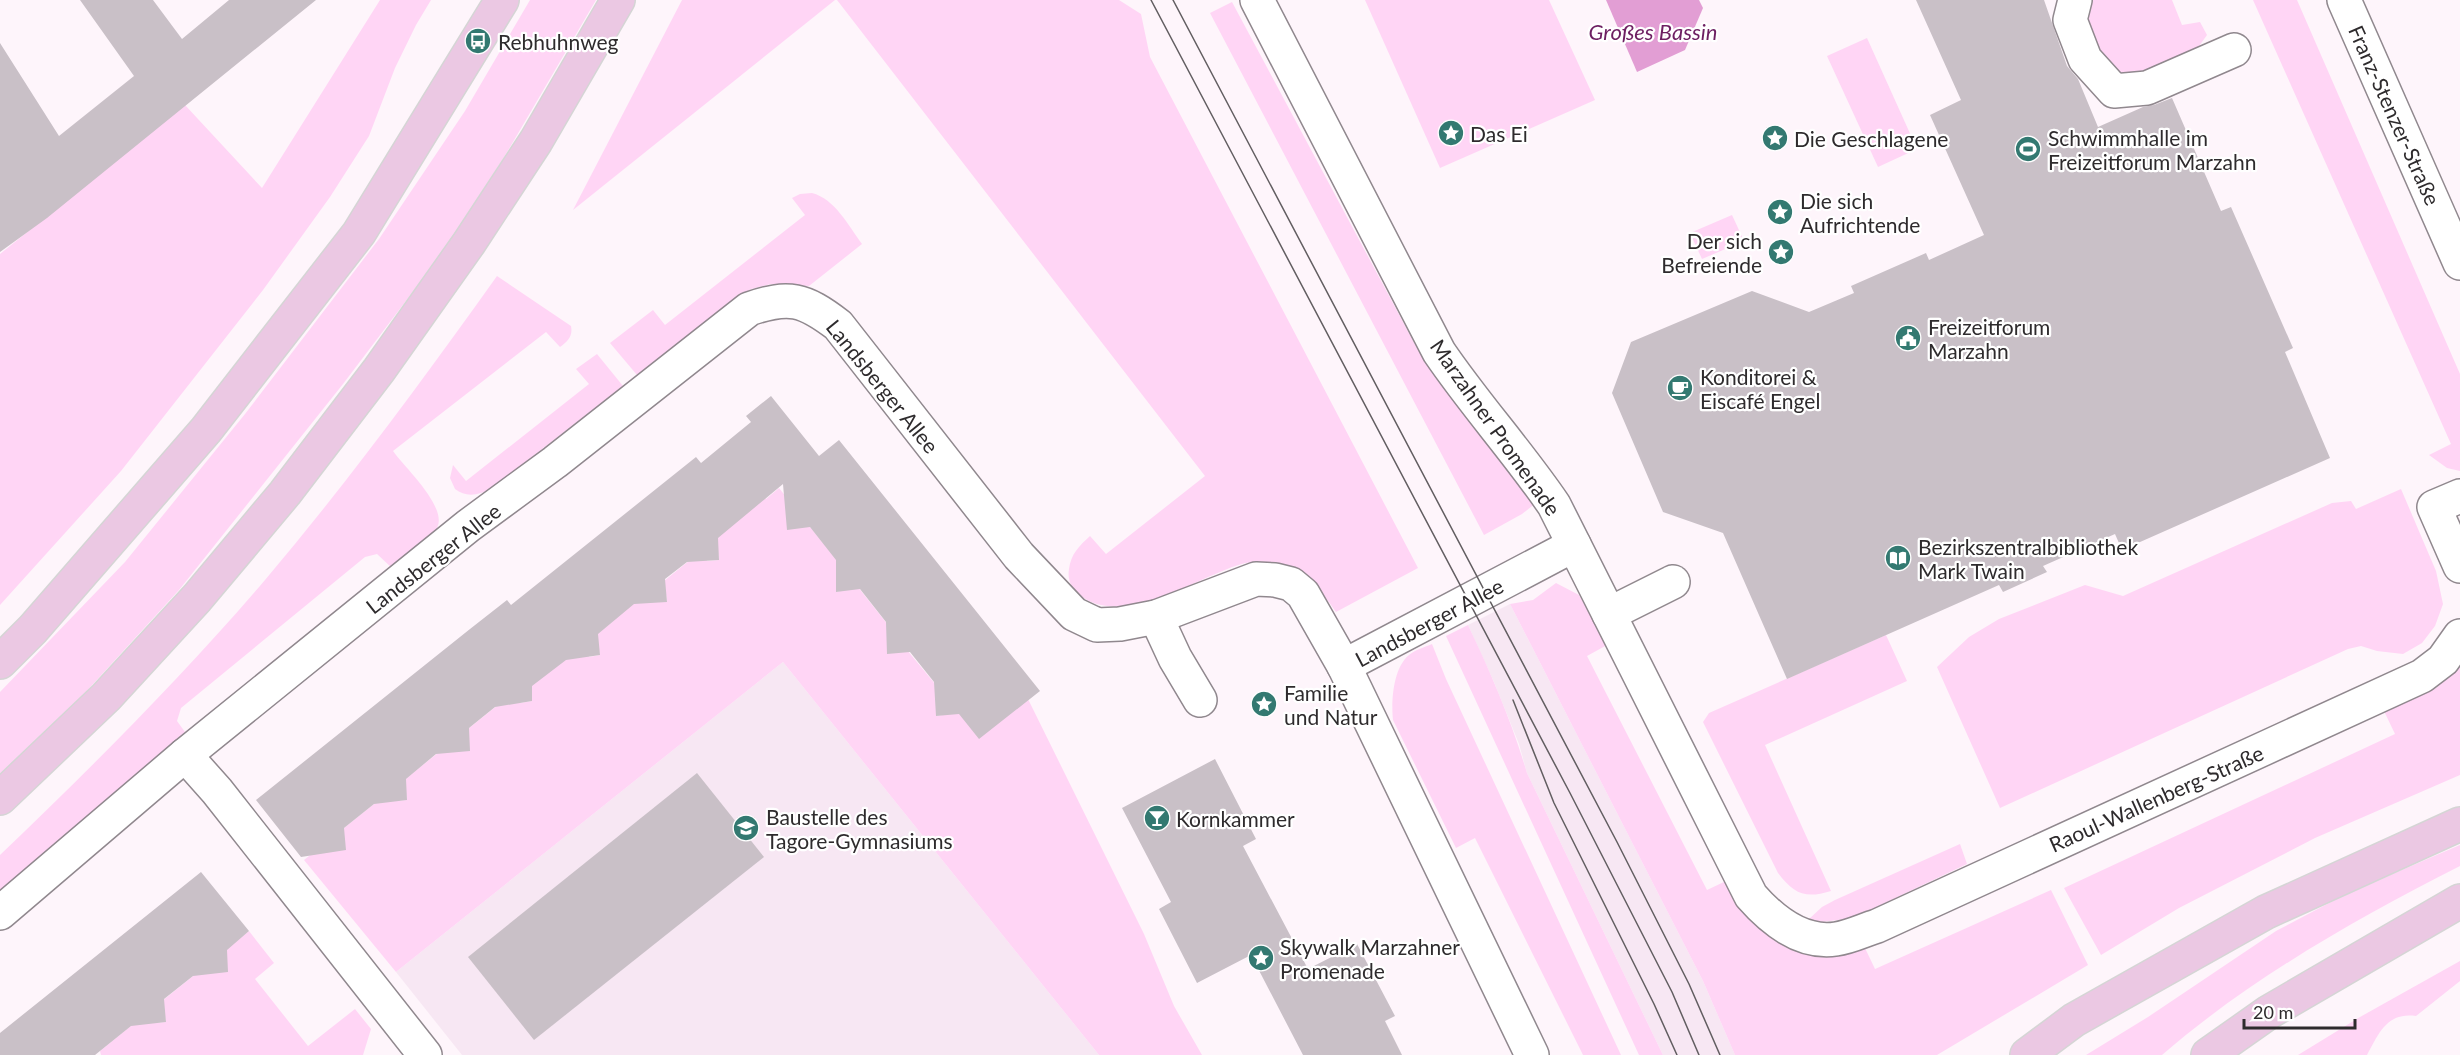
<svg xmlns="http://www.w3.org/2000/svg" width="2460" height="1055" font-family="Lato,sans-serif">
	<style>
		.built { fill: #f7e7f3 }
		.green { fill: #ffd5f5 }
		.water { fill: #e29ed4 }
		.building { fill: #c9c0c7 }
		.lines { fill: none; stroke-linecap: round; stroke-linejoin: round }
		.minor-casing { stroke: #90888e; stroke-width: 36 }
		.major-casing { stroke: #d5d5d5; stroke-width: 36 }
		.minor { stroke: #fff; stroke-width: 33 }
		.major { stroke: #ebc8e3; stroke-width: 33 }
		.tram { stroke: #625e61; stroke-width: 1.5 }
		.labels { text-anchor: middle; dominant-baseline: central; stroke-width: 4.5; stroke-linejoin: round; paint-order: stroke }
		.poi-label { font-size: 21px; fill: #2e2b2d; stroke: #fff; text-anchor: start }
		.street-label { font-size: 21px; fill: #2e2b2d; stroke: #fff }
		.water-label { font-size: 22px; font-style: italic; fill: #6d1f62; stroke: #fff }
	</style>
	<rect width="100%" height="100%" fill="#fef5fb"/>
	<!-- built -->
	<g class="built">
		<path d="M1510,604L1703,981L1735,1055H1663L1527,773L1519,744L1494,682L1468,625Z"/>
		<path d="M783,662L1099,1055H462L396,972Z"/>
	</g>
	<!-- green -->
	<g class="green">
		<path d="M380,0H431L416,25L395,68L369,136L330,197L263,290L121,471L0,605V254L185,105L262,188Z"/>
		<path d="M530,0H596L503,159L443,252L343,384L179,590L84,694L0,778V692L125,562L245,414L379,239L465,111Z"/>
		<path d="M682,0H835L573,210Z"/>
		<path d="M837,0H1119L1141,14L1150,57L1418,568L1336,612C1320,588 1298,566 1268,563C1261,562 1252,562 1245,563C1202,574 1124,629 1081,596C1072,589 1067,581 1069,569C1071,554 1079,546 1090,536L1106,554L1205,476Z"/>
		<path d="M1365,0H1549L1595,100L1440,168Z"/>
		<path d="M2091,0H2172L2182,25L2200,22L2207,35L2194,53L2128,78L2106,67L2086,20Z"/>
		<path d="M2253,0H2297L2460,374V471L2447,468L2429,455L2451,444Z"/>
		<path d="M1232,2L1418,350L1536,503L1522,514L1484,535L1210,13Z"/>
		<path d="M1867,38L1917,149L1878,167L1827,56Z"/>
		<path d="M812,193C835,199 848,225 862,244L809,286L771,284L751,289L733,301L637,375L610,343L653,310L665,325L805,215L792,198L800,194Z"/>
		<path d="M1732,215L1744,241L1702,259L1690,233Z"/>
		<path d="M497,276L571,326C573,336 568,341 560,347L546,332L393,451C405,468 448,507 437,528C428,544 406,557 392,568L377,554L365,557L181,708L177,721L185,732L0,892V855C92,767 182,677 265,580C347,483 423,380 497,276Z"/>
		<path d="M597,354L623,386L491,489C479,495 466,498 455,489L450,478L453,465L466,481L589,384L576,369Z"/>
		<path d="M779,488L851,578L836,592L858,587L900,640L887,642V653L907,650L950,702L936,704L937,716L1028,699L1144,934L1174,1006L1202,1055H1099L783,662L396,972L304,860L394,788L395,801L407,800L404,780L519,688L520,703L532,701L529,680L586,644L589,657L600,655L596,635L612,622L632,598L655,602L667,601L664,581L706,547L707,561L719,560L716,540L757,489L766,499Z"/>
		<path d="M2401,489L2436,571L2443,604L2435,626L2422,643L2403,654L2377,651L2361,646L2348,649L2000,808L1937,667L1969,637L1999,619L2085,585L2123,596L2332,503L2351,501L2356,509Z"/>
		<path d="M1556,583L1579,595L1607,645L1587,656L1707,890L1726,881C1751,939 1804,966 1865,948L1875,969L2051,890L2088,965L1937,1055H1735L1703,981L1510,604L1533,600Z"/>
		<path d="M1468,625C1491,673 1512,722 1527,773L1663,1055H1639L1446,636Z"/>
		<path d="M1886,635L1907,681L1765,745L1831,891C1805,899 1794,894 1778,873L1703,722L1709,713Z"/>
		<path d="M1432,644L1446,679L1621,1055H1583L1475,838L1456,848L1393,720C1391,702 1393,668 1409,655C1415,650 1425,647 1432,644Z"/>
		<path d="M2460,667V775L2315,838L2179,908L2101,955L2064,888L2395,734L2384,711L2436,688Z"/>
		<path d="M1960,844L1967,864L1853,918L1822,922L1808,920L1822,907L1835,900Z"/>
		<path d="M2460,845V866C2356,919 2251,978 2162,1055H2086L2148,1017L2276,931L2348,893Z"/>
		<path d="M249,931L274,963L255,979L308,1046L355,1009L371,1029L363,1055H101L100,1051L148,1012L154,1023L166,1022L162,1001Z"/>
		<path d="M2460,961V981L2416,1016C2387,1012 2379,1033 2367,1055H2298L2360,1017Z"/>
	</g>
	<!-- water -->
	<path class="water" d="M1606,0H1699L1703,8L1685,50L1637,72Z"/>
	<!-- building -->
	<g class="building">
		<path d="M80,0H153L182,39L229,0H316L47,218L0,252V43L59,136L134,76Z"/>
		<path d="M1916,0H2044L2067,66L2078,79L2098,127L2143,107L2154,105L2172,98L2221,211L2231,207L2293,348L2285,352L2330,458L2122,550L2115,534L2043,566L2047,572L2003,592L1999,585L1787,679L1723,533L1663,512L1612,393L1631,342L1752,291L1809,312L1854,293L1851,286L1926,253L1929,260L1984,235L1930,115L1961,100Z"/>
		<path d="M771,396L819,456L839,440L1040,691L979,739L959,714L936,716L934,682L910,652L887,654L886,622L860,589L836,592V560L810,527L787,530L783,484L718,538L719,560L687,562L665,579L667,602L634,604L598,634L600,655L566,660L532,686V701L495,707L469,728L470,751L436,754L406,779L407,800L374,804L344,828L346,850L301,857L256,800L470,629L507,600L511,605L696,457L701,463L751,422L746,416Z"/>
		<path d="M1215,759L1256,839L1243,846L1308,969L1357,944L1395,1016L1385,1021L1402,1055H1303L1251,955L1197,983L1159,909L1171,902L1122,808Z"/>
		<path d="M697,773L764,857L534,1040L468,957Z"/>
		<path d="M201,872L249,931L227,950L228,972L193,976L164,999L166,1022L131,1026L95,1055H0V1033Z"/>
	</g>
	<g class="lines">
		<!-- minor casing -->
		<g class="minor-casing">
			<g id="minor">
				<path d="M1257,0L1439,352C1475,405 1518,452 1554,505L1751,896C1772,920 1802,944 1836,939C1850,937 1864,930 1877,926L2422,676L2443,660L2460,636"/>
				<path d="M2075,0L2070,20L2085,59L2114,91L2147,88L2234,50"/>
				<path d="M2344,0L2460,263"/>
				<path d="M2460,496L2434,507L2460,566"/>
				<path d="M1609,614L1673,582"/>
				<path d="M1156,617L1175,658L1200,700"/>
				<path d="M1344,666L1574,545"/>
				<path d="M185,755L217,791L425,1055"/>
				<path d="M0,913L185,755L468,526L555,462L749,309C789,295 804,299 838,325L1019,556L1074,614L1097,625L1120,624L1156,617L1256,579L1275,580L1291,584L1303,594L1344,666L1532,1055"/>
			</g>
		</g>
		<!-- major casing -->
		<g class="major-casing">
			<g id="major">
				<path d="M0,662L33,629L206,430L359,233L502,0"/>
				<path d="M0,798L106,697L197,598L285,493L379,370L469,243L536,141L618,0"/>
				<path d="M2027,1055L2074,1020L2266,912L2460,824"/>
				<path d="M2208,1055L2269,1012L2460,901"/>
			</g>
		</g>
		<!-- minor -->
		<use href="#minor" class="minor"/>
		<!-- major -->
		<use href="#major" class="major"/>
		<!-- tram -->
		<g class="tram">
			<path d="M1151,0L1570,793L1672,992L1699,1055"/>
			<path d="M1173,0L1617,842L1689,984L1720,1055"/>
			<path d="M1513,700L1554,803L1654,1004L1677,1055"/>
		</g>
	</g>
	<!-- icons -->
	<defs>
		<g id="bus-disc" transform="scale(1.35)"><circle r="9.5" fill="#337971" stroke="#fff"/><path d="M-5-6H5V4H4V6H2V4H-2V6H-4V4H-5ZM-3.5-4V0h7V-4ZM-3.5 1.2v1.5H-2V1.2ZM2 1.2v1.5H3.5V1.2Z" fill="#fff"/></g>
		<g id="sight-disc" transform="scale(1.35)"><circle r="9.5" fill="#337971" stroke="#fff"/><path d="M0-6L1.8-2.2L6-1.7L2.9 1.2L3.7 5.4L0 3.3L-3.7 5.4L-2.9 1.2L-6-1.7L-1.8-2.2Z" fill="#fff"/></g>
		<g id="stadium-disc" transform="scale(1.35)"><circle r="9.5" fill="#337971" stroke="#fff"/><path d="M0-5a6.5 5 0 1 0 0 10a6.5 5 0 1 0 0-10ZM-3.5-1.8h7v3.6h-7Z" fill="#fff"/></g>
		<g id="civic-disc" transform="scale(1.35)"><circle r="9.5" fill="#337971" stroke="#fff"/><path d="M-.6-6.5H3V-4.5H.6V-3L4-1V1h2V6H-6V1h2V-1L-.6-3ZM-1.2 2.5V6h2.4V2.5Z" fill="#fff"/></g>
		<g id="cafe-disc" transform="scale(1.35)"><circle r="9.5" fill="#337971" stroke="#fff"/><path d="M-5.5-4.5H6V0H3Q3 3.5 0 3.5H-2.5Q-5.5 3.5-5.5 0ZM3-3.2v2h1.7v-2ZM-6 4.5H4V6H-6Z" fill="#fff"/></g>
		<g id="library-disc" transform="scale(1.35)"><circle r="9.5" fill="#337971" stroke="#fff"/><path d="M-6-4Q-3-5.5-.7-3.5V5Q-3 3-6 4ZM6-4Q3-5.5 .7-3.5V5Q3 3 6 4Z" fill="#fff"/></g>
		<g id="bar-disc" transform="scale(1.35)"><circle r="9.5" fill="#337971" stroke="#fff"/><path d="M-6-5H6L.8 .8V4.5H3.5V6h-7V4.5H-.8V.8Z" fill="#fff"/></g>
		<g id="school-disc" transform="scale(1.35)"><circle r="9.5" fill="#337971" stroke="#fff"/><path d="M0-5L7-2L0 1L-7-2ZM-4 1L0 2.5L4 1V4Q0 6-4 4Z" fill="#fff"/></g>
	</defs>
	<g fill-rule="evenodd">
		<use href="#bus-disc" x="478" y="41"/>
		<use href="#sight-disc" x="1451" y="133"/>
		<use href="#sight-disc" x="1775" y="138"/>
		<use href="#stadium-disc" x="2028" y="149"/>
		<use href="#sight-disc" x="1780" y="212"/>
		<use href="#sight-disc" x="1781" y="252"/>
		<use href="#civic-disc" x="1908" y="338"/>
		<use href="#cafe-disc" x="1680" y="388"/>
		<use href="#library-disc" x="1898" y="558"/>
		<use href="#sight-disc" x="1264" y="704"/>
		<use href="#bar-disc" x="1157" y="818"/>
		<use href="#school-disc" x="746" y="828"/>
		<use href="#sight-disc" x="1261" y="958"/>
	</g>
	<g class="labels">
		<!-- poi labels -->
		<g class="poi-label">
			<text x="498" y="41">Rebhuhnweg</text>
			<text x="1470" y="133">Das Ei</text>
			<text x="2048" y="137">Schwimmhalle im<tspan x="2048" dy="24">Freizeitforum Marzahn</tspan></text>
			<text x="1794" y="138">Die Geschlagene</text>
			<text x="1800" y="200">Die sich<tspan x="1800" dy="24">Aufrichtende</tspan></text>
			<text x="1762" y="240" text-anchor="end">Der sich<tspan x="1762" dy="24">Befreiende</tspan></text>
			<text x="1928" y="326">Freizeitforum<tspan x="1928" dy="24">Marzahn</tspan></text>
			<text x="1700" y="376">Konditorei &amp;<tspan x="1700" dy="24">Eiscafé Engel</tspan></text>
			<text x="1918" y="546">Bezirkszentralbibliothek<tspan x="1918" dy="24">Mark Twain</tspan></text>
			<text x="1284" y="692">Familie<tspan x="1284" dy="24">und Natur</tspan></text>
			<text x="766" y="816">Baustelle des<tspan x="766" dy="24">Tagore-Gymnasiums</tspan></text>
			<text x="1176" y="818">Kornkammer</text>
			<text x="1280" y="946">Skywalk Marzahner<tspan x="1280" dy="24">Promenade</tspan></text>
		</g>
		<!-- street labels -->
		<g class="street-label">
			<text transform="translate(2395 115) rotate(66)">Franz-Stenzer-Straße</text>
			<text transform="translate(883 386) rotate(51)">Landsberger Allee</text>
			<text transform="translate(1496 427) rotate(55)">Marzahner Promenade</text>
			<text transform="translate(433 558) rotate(-38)">Landsberger Allee</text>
			<text transform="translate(1429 622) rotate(-28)">Landsberger Allee</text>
			<text transform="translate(2156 798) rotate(-24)">Raoul-Wallenberg-Straße</text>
		</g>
		<!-- water labels -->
		<g class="water-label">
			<text x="1653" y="31">Großes Bassin</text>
		</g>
	</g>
	<!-- scale -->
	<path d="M2244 1019v9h111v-9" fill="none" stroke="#2e2b2d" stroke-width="3"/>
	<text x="2253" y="1019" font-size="18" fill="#2e2b2d" stroke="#ffffff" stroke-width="4.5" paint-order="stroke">20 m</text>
</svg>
